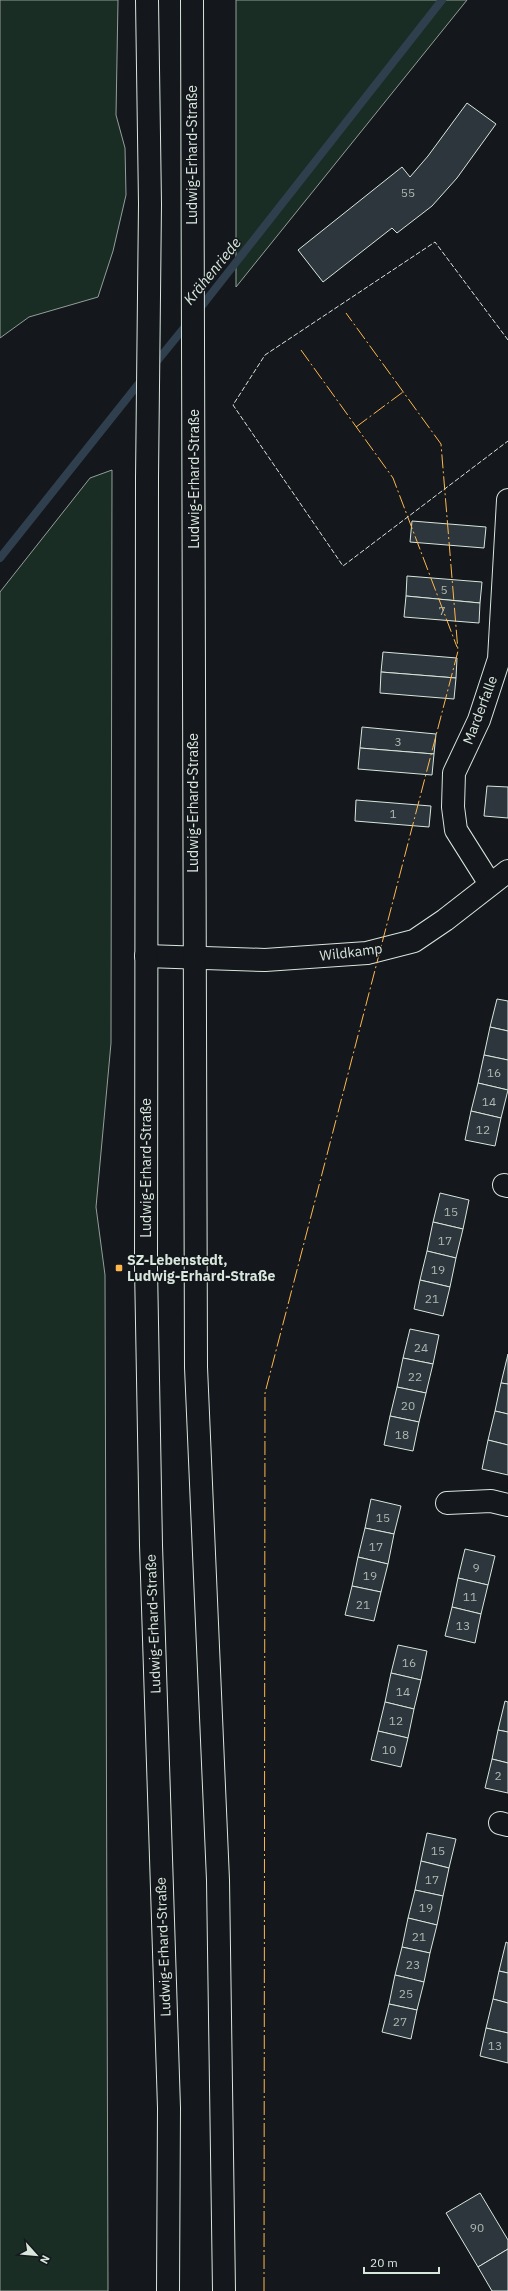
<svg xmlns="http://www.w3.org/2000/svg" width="508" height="2291" font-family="'IBM Plex Sans',sans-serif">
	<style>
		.green { fill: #1a2d24; stroke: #939e99 }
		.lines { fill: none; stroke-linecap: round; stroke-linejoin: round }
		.stream { stroke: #2f3f4d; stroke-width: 8 }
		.building { fill: #2c363c; stroke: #d8e6dc }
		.minor-casing { stroke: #d8e6dc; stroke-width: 24 }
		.major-casing { stroke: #d8e6dc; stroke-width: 24 }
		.minor { stroke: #14181c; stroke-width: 22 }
		.major { stroke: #14181c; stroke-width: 22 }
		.fence { stroke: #d8e6dc; stroke-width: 1; stroke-dasharray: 5 2; stroke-linecap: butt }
		.power { stroke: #ffb74d; stroke-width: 1; stroke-dasharray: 14 3 2 3; stroke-linecap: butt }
		.poi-dot { fill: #ffb74d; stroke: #14181c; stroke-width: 1.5 }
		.labels { text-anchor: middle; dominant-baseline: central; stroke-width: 3; stroke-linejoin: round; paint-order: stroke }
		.number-label { font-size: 12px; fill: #adbab4 }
		.street-label { font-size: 14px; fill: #d8e6dc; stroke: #14181c }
		.poi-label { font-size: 14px; font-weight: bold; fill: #d8e6dc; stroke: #14181c; text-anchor: start }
		.water-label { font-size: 15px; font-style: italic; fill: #d8e6dc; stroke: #14181c }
	</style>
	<rect width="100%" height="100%" fill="#14181c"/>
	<!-- green -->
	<g class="green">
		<path d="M0,0H118L116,115L125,148L126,195L113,251L98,297L29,317L0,338Z"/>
		<path d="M236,0H467L236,287Z"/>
		<path d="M112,470L111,1043L96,1207L105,1275L108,2291H0V592L90,478Z"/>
	</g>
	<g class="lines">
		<!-- stream -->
		<g class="stream">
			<path d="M197,312L442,0"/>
			<path d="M153,366L188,323"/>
			<path d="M0,558L144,377"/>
		</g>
	</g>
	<!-- building -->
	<g class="building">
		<path d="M467,103L496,124L457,178L432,206L397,233L392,228L323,282L298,250L402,167L410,177L428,156Z"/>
		<path d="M412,521L486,527L484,548L410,542Z"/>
		<path d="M407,576L482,582L480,603L406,596Z"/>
		<path d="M406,596L480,603L479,623L404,617Z"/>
		<path d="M383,652L457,658L456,678L381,672Z"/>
		<path d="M381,672L456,678L454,699L380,693Z"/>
		<path d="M362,727L436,734L434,754L360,748Z"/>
		<path d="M360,748L434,754L432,775L358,769Z"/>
		<path d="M487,786L508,787V818L484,816Z"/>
		<path d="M356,800L431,806L429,827L355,821Z"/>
		<path d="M497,999L508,1001V1031L490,1027Z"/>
		<path d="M490,1027L508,1031V1060L484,1055Z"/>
		<path d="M484,1055L508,1060V1090L478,1083Z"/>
		<path d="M478,1083L508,1090L501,1118L471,1111Z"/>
		<path d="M471,1111L501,1118L495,1146L465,1140Z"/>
		<path d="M440,1193L469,1200L463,1229L433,1222Z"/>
		<path d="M433,1222L463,1229L456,1258L427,1251Z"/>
		<path d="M427,1251L456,1258L450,1287L420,1280Z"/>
		<path d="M420,1280L450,1287L443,1316L414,1309Z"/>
		<path d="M410,1329L439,1335L433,1364L403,1358Z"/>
		<path d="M508,1354V1384L501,1383Z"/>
		<path d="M403,1358L433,1364L426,1393L397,1387Z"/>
		<path d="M501,1383L508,1384V1414L495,1411Z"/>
		<path d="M397,1387L426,1393L419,1422L390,1416Z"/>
		<path d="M495,1411L508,1414V1445L488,1440Z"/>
		<path d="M390,1416L419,1422L413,1451L384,1445Z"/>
		<path d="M488,1440L508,1445V1475L482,1469Z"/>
		<path d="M371,1499L401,1506L394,1534L365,1528Z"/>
		<path d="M365,1528L394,1534L388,1564L358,1557Z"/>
		<path d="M465,1549L495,1556L488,1585L458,1578Z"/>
		<path d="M358,1557L388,1564L381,1592L352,1586Z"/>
		<path d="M458,1578L488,1585L481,1614L452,1607Z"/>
		<path d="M352,1586L381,1592L374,1621L345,1615Z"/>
		<path d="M452,1607L481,1614L475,1643L445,1636Z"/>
		<path d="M398,1645L427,1651L421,1680L391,1673Z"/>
		<path d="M391,1673L421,1680L414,1709L385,1702Z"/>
		<path d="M505,1701L508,1702V1732L498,1730Z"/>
		<path d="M385,1702L414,1709L408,1738L378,1731Z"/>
		<path d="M498,1730L508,1732V1763L492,1759Z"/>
		<path d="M378,1731L408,1738L401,1767L371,1760Z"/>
		<path d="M492,1759L508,1763V1793L485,1788Z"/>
		<path d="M427,1833L456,1839L449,1868L421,1861Z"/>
		<path d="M421,1861L449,1868L443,1896L415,1890Z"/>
		<path d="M415,1890L443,1896L437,1925L408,1918Z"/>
		<path d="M408,1918L437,1925L430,1953L402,1947Z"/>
		<path d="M506,1942L508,1943V1973L499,1971Z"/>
		<path d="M402,1947L430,1953L424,1982L395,1975Z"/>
		<path d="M499,1971L508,1973V2003L493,1999Z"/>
		<path d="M395,1975L424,1982L417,2010L389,2004Z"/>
		<path d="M493,1999L508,2003V2033L486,2028Z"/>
		<path d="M389,2004L417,2010L411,2039L382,2032Z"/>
		<path d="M486,2028L508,2033V2063L480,2056Z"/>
		<path d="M480,2193L508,2240V2249L478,2267L446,2213Z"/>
		<path d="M508,2249V2291H492L478,2267Z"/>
	</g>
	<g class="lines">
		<!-- minor casing -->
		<g class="minor-casing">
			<g id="minor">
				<path d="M490,884L456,830L453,807L454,773L479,720L499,659L508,500"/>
				<path d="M146,956L265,960L367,953L414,941L445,920L508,871"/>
				<path d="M504,1185L508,1186"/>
				<path d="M447,1503L491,1501L508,1505"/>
				<path d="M500,1823L508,1825"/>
			</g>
		</g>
		<!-- major casing -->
		<g class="major-casing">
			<g id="major">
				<path d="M147,0L150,204L147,478L146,1267L151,1545L169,2108L168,2291"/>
				<path d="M192,0L196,1367L218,1880L224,2291"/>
			</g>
		</g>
		<!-- minor -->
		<use href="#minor" class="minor"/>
		<!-- major -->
		<use href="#major" class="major"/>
		<!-- fence -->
		<path class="fence" d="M508,340L435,242L265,355L233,405L343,566L508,441"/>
		<!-- power -->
		<g class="power">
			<path d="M301,350L393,478L457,647"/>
			<path d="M356,427L403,392"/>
			<path d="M264,2291L265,1393L458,651L441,444L346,313"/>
		</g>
	</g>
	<!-- markers -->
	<rect class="poi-dot" x="115" y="1264" width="8" height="8" rx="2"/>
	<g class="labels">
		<!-- number labels -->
		<g class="number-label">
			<text x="408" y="192">55</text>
			<text x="444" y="589">5</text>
			<text x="442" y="610">7</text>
			<text x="398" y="741">3</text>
			<text x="393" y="813">1</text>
			<text x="494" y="1072">16</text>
			<text x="489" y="1101">14</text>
			<text x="483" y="1129">12</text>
			<text x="451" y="1211">15</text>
			<text x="445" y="1240">17</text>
			<text x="438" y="1269">19</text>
			<text x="432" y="1298">21</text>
			<text x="421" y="1347">24</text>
			<text x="415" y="1376">22</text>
			<text x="408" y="1405">20</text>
			<text x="402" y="1434">18</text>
			<text x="383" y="1517">15</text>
			<text x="376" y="1546">17</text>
			<text x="476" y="1567">9</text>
			<text x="370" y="1575">19</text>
			<text x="470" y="1596">11</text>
			<text x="363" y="1604">21</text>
			<text x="463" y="1625">13</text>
			<text x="409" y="1662">16</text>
			<text x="403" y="1691">14</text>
			<text x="396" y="1720">12</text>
			<text x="389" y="1749">10</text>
			<text x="498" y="1775">2</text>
			<text x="438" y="1850">15</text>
			<text x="432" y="1879">17</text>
			<text x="426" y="1907">19</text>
			<text x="419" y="1936">21</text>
			<text x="413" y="1964">23</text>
			<text x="406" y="1993">25</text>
			<text x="400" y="2021">27</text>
			<text x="495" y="2045">13</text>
			<text x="477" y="2227">90</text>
		</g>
		<!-- street labels -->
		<g class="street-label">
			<text transform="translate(192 155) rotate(-90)">Ludwig-Erhard-Straße</text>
			<text transform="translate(194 479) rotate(-90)">Ludwig-Erhard-Straße</text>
			<text transform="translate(480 710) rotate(-69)">Marderfalle</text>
			<text transform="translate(193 803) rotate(-90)">Ludwig-Erhard-Straße</text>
			<text transform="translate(351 952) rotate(-7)">Wildkamp</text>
			<text transform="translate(146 1168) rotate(-90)">Ludwig-Erhard-Straße</text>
			<text transform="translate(153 1624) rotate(-92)">Ludwig-Erhard-Straße</text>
			<text transform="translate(163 1947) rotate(-92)">Ludwig-Erhard-Straße</text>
		</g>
		<!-- poi labels -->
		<g class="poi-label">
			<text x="127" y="1260">SZ-Lebenstedt,<tspan x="127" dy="16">Ludwig-Erhard-Straße</tspan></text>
		</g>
		<!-- water labels -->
		<g class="water-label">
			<text transform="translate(212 271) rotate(-51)">Krähenriede</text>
		</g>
	</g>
	<!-- north arrow -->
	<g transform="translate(36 2255) rotate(117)" stroke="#14181c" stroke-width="3" paint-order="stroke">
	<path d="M0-3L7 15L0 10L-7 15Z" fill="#d8e6dc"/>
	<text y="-6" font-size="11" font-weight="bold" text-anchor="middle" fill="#d8e6dc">N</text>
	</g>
	<!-- scale -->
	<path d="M364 2267v6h75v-6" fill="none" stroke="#d8e6dc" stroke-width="2"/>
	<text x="370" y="2267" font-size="12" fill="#d8e6dc" stroke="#14181c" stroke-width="3" paint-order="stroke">20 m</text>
</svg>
